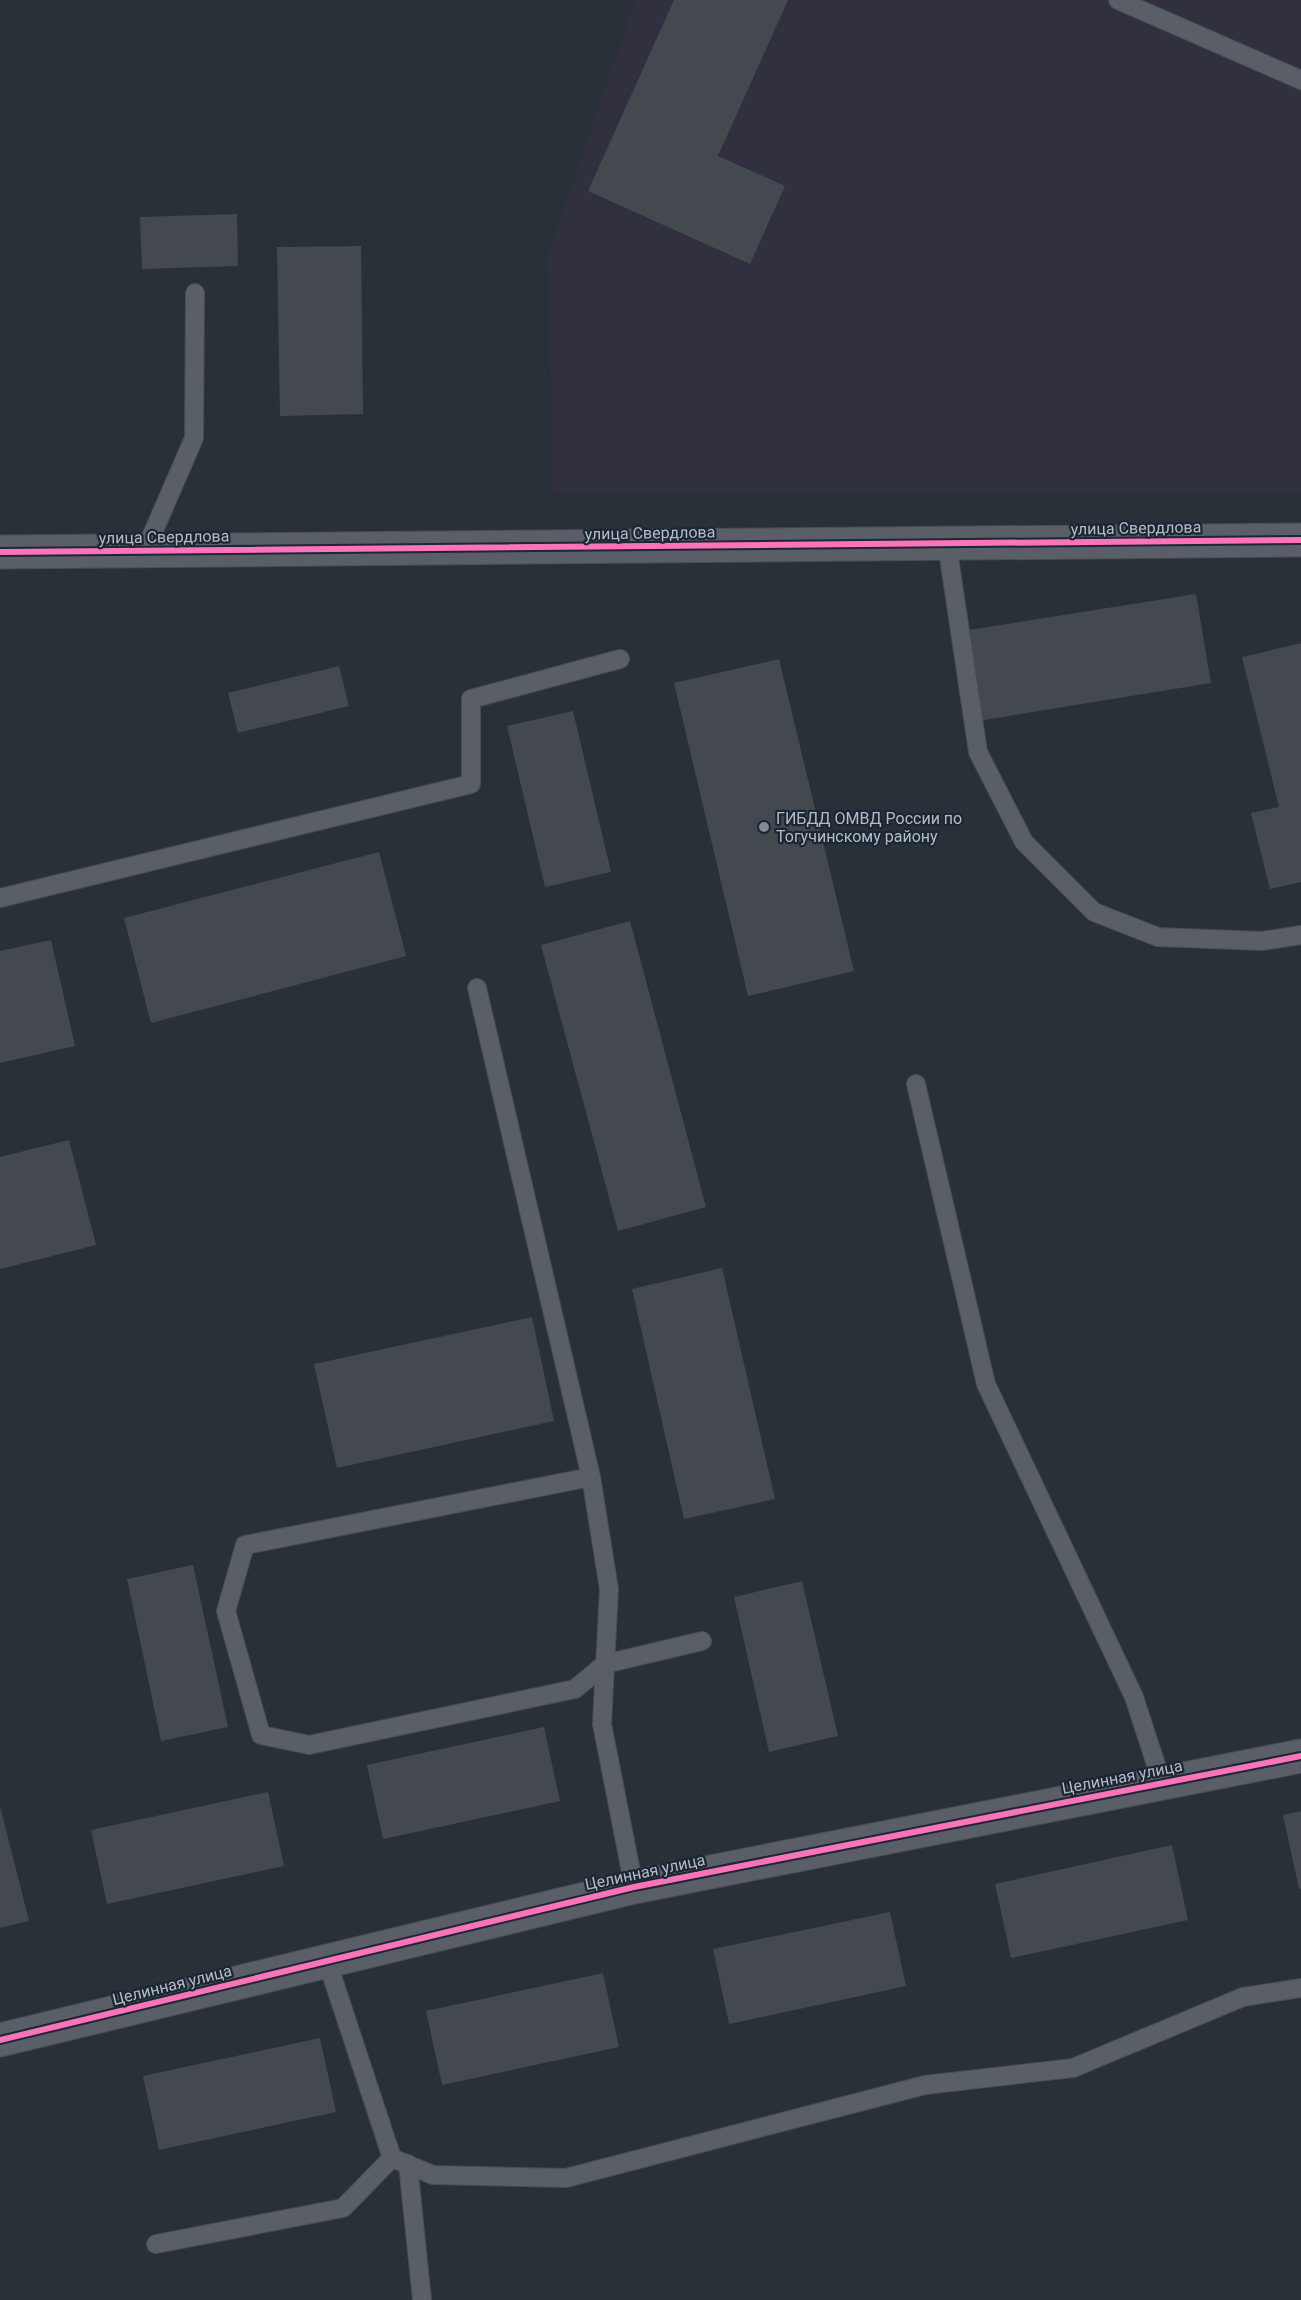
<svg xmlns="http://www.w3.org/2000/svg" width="1301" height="2300" font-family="Roboto,sans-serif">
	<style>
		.medical { fill: #31303e }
		.building { fill: #444950 }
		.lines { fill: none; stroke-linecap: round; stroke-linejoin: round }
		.service-casing { stroke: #484c53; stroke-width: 20 }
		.minor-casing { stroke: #484c53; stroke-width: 35 }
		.service { stroke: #5a5e66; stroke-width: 18 }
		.minor { stroke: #5a5e66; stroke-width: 33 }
		.cycleway-casing { stroke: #1d2633; stroke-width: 10 }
		.cycleway { stroke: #fb73b8; stroke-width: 6 }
		.poi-dot { fill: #848b96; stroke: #1d2633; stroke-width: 2 }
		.labels { text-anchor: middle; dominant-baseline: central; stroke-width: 4.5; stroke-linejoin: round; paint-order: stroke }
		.street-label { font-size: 16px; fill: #b4bcc9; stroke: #1d2633 }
		.poi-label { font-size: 16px; fill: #b4bcc9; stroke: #1d2633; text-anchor: start }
	</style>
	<rect width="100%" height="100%" fill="#2a3038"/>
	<!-- medical -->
	<path class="medical" d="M635,0H1301V492H553L548,257Z"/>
	<!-- building -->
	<g class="building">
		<path d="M674,0H788L718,156L785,186L750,264L588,191Z"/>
		<path d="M237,214L238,266L142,269L140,217Z"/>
		<path d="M361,246L363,414L280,416L277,247Z"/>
		<path d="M1196,594L1211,683L978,721L963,631Z"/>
		<path d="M1301,643V882L1270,889L1251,813L1279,807L1242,657Z"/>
		<path d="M779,659L854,971L748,996L674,683Z"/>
		<path d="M339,666L349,706L238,733L228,693Z"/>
		<path d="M573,711L611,872L545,887L507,726Z"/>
		<path d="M379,852L406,956L151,1023L124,918Z"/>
		<path d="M630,921L706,1207L618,1231L541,945Z"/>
		<path d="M51,940L75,1046L0,1063V951Z"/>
		<path d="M69,1140L96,1245L0,1269V1157Z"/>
		<path d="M722,1268L775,1499L684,1519L632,1289Z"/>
		<path d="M532,1317L554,1421L337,1468L314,1364Z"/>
		<path d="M193,1565L228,1727L161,1741L127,1579Z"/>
		<path d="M802,1581L838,1736L769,1752L734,1597Z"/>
		<path d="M544,1727L560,1801L383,1839L367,1765Z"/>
		<path d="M268,1792L284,1866L107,1904L91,1830Z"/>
		<path d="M0,1806L29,1921L0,1928Z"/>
		<path d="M1301,1811V1889H1299L1283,1815Z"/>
		<path d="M1172,1845L1188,1920L1011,1958L995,1884Z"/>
		<path d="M890,1912L906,1986L729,2024L713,1949Z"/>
		<path d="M603,1973L619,2047L442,2085L426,2011Z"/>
		<path d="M320,2038L336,2112L159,2150L143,2076Z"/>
	</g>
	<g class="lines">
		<!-- service casing -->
		<g class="service-casing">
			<g id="service">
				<path d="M1118,0L1301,80"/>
				<path d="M947,544L978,752L1024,842L1094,912L1158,937L1262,941L1301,935"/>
				<path d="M145,551L194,438L195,293"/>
				<path d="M0,898L471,784V699L620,659"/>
				<path d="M477,988L591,1477L609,1589L602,1724L634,1887"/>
				<path d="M916,1084L986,1384L1134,1697L1162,1783"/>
				<path d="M591,1477L245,1545L226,1611L261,1735L309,1745L575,1689L605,1664L702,1641"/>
				<path d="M327,1961L392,2158L433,2175L566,2178L925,2085L1073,2068L1243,1997L1301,1988"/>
				<path d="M408,2164L422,2300"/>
				<path d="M156,2244L343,2208L392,2158"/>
			</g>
		</g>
		<!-- minor casing -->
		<g class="minor-casing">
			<g id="minor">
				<path d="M0,552L1301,540"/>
				<path d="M0,2040L634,1887L1301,1756"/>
			</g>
		</g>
		<!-- service -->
		<use href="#service" class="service"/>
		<!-- minor -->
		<use href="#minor" class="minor"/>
		<!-- cycleway casing -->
		<g class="cycleway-casing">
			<g id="cycleway">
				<path d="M0,552L1301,540"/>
				<path d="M0,2040L634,1887L1301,1756"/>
			</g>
		</g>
		<!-- cycleway -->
		<use href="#cycleway" class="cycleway"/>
	</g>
	<!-- markers -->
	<circle class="poi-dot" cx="764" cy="827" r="6"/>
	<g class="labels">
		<!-- street labels -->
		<g class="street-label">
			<text transform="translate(1136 528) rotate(-1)">улица Свердлова</text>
			<text transform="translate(650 533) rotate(-1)">улица Свердлова</text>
			<text transform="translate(164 537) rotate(-1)">улица Свердлова</text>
			<text transform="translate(1122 1777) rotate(-11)">Целинная улица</text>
			<text transform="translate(645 1872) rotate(-12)">Целинная улица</text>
			<text transform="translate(172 1985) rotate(-14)">Целинная улица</text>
		</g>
		<!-- poi labels -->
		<g class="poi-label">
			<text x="776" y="818">ГИБДД ОМВД России по<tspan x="776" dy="18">Тогучинскому району</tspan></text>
		</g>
	</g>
</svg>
